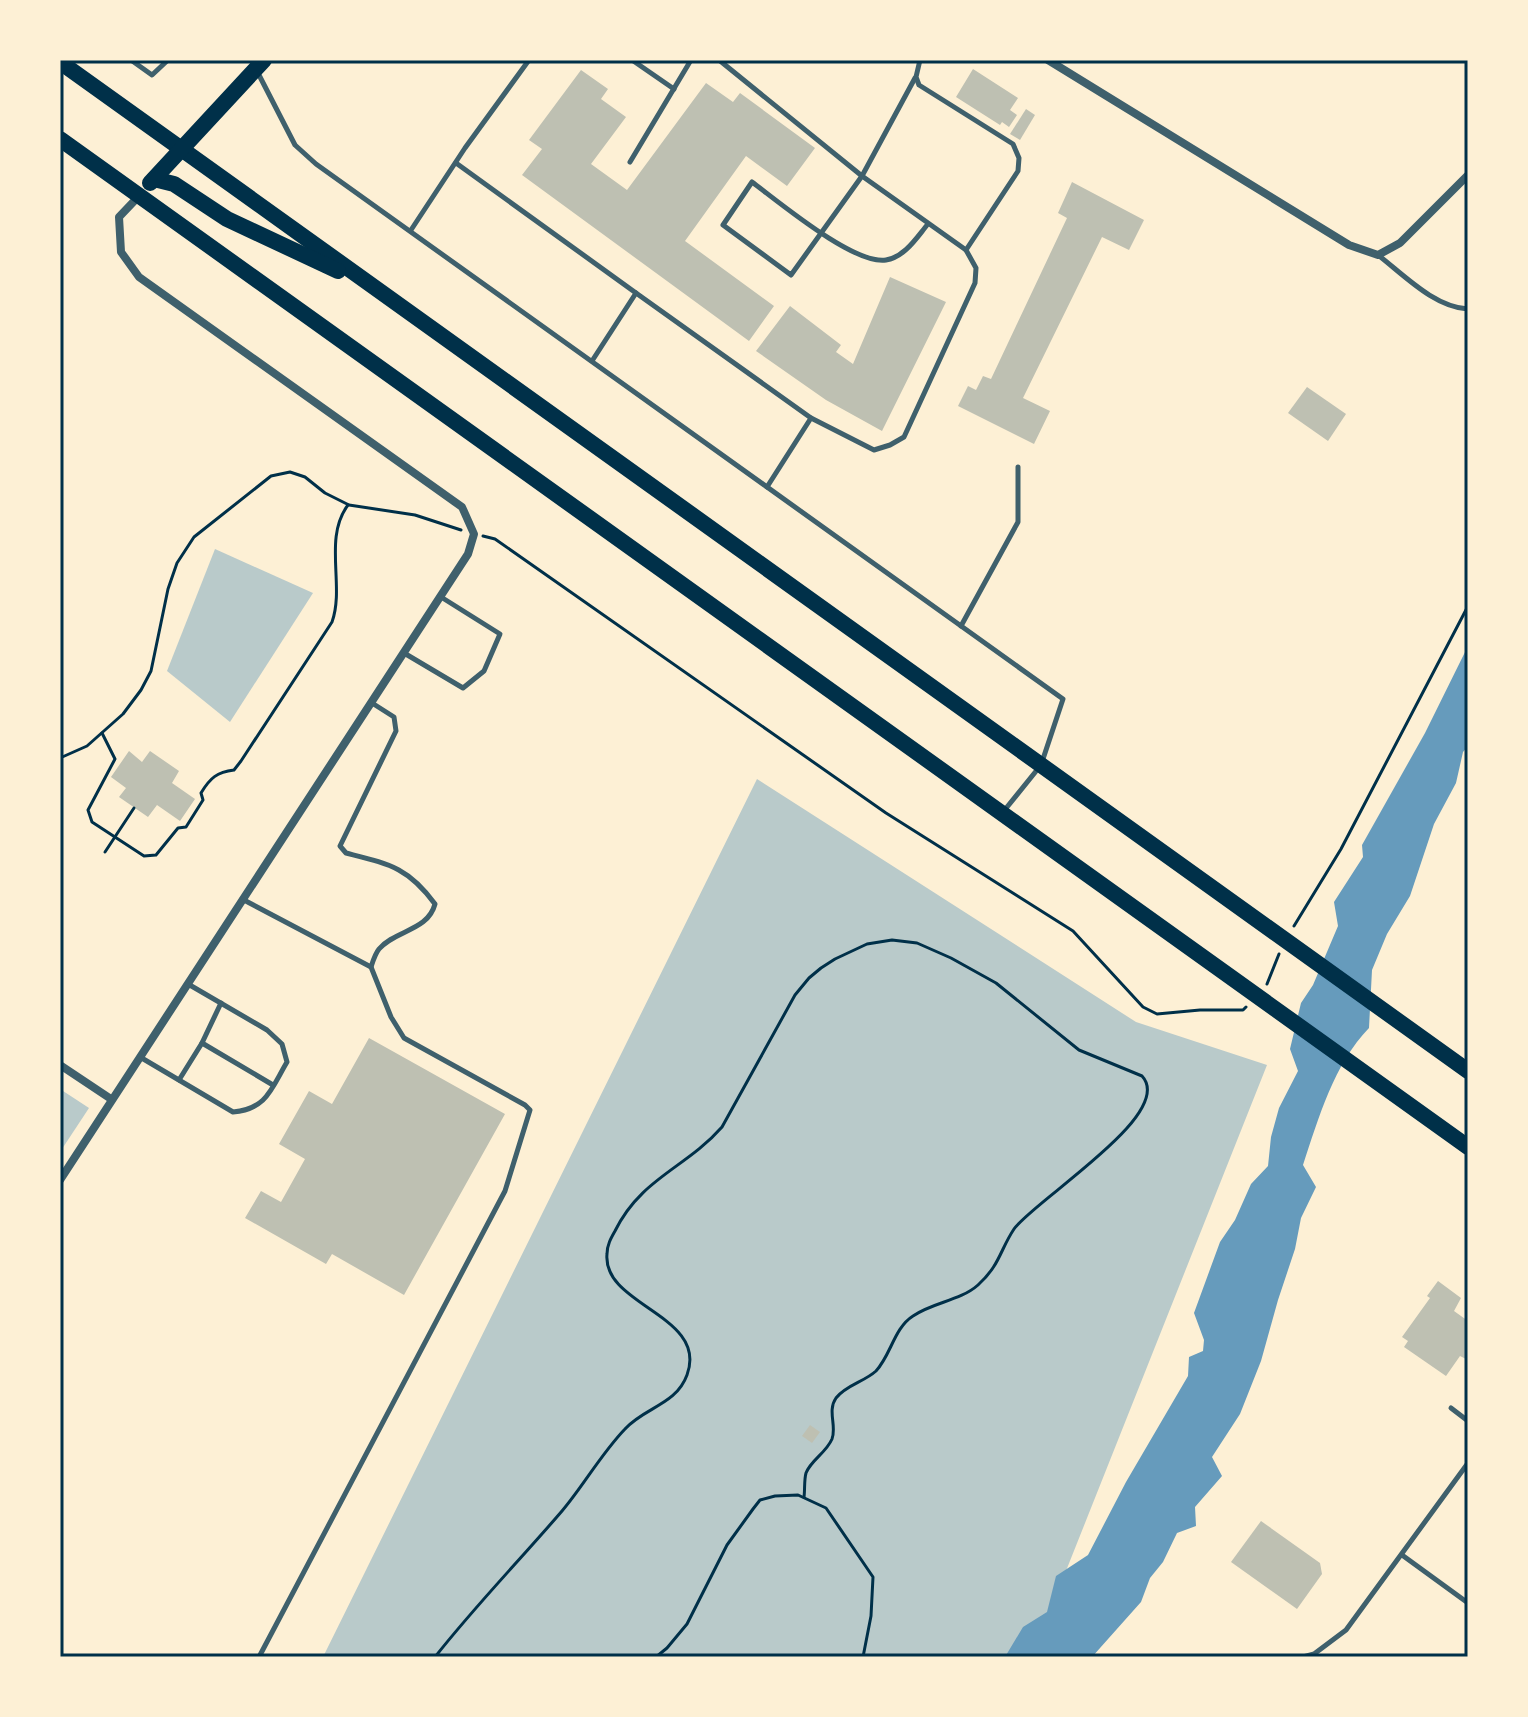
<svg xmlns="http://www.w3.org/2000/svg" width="1528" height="1717" font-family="Inter,sans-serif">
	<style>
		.green { fill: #b9caca }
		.water { fill: #669bbc }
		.building { fill: #bec0b2 }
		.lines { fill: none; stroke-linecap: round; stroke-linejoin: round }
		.path { stroke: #003049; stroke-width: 3 }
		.service { stroke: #3f606c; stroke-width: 5 }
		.minor { stroke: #3f606c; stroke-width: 8 }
		.primary { stroke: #003049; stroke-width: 16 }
		.neatline { fill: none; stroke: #003049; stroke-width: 3 }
	</style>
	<rect width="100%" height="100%" fill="#fdf0d5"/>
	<!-- green -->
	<g class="green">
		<path d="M215,549L313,593L230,722L167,671Z"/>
		<path d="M757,779L1136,1022L1267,1065L1060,1586L1043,1657H323Z"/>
		<path d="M60,1089L89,1108L60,1152Z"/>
	</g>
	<!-- water -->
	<path class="water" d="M1468,646V746L1463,752L1456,783L1434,824L1410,896L1387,934L1372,970L1369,1028C1334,1064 1319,1117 1303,1165L1316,1187L1301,1218L1295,1249L1278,1300L1261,1361L1240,1414L1212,1457L1222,1476L1195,1507L1196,1526L1177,1533L1163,1562L1150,1578L1141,1602L1092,1657H1005L1023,1627L1047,1612L1056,1576L1088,1555L1126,1482L1188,1376L1189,1357L1203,1351L1204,1340L1194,1313L1220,1242L1235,1220L1251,1184L1268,1166L1271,1137L1279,1108L1298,1071L1290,1049L1301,1003L1313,985L1338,926L1334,902L1363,857L1362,845L1425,733Z"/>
	<!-- building -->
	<g class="building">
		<path d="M973,69L1018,98L1010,110L1017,115L1009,127L1002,122L1000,125L956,97Z"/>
		<path d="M581,70L608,89L601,99L626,117L591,164L627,190L706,83L733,102L740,93L815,148L787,186L746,156L685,241L774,306L749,341L522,175L542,149L529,140Z"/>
		<path d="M1026,109L1035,115L1020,140L1010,134Z"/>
		<path d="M1072,182L1144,220L1129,250L1102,237L1023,398L1050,411L1034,444L958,406L968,386L976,390L983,376L991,379L1067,218L1058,213Z"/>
		<path d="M890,277L946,302L882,431L826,400L756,351L790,306L841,345L836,352L853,364Z"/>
		<path d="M1307,387L1346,414L1328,441L1288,413Z"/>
		<path d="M129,751L142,762L150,751L179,771L172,783L195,799L180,821L157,805L148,817L119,797L126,788L111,777Z"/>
		<path d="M369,1038L505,1114L404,1295L332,1254L326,1264L245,1218L261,1191L281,1202L305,1159L279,1144L309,1091L332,1104Z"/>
		<path d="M1438,1281L1461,1298L1454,1311L1468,1321V1360L1460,1356L1446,1376L1404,1347L1408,1341L1402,1337L1430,1298L1427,1296Z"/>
		<path d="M810,1425L820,1432L812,1443L802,1436Z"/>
		<path d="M1261,1521L1320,1563L1322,1574L1297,1609L1231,1562Z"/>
	</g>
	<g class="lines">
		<!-- path -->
		<g class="path">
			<path d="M483,536L495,539L886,813L1073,931L1143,1007L1157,1014L1200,1010H1243L1246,1007"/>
			<path d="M102,733L115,759L88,810L92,822L144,856L156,855L178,828L186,827L203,800L201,793C210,778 217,772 234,770L241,761L332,622C345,586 323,538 348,505"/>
			<path d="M60,758L87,746L123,714L141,690L151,671L168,589L177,563L194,537L271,476L290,472L305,477L325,493L349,505L415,515L461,530"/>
			<path d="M105,852L134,808"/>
			<path d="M1294,926L1341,849L1468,606"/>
			<path d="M1267,984L1279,954"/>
			<path d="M435,1657C475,1606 520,1560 562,1511C584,1485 601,1454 625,1429C645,1407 676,1405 687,1375C709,1315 602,1306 607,1254C607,1245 611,1238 615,1231C641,1178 686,1168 722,1127L795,995L809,978L821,968L835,959L867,944L892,940L917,943L951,958L996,983L1079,1050L1142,1076C1177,1114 1033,1201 1014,1229C1000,1250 1000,1265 978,1285C960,1301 933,1302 913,1316C894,1328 891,1355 876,1371C864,1382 846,1385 836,1398C827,1411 837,1426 832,1439C826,1453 811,1460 806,1473C804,1480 805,1490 804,1497"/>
			<path d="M656,1657L667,1648L687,1624L727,1545L753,1509L760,1500L775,1496L798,1495L826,1508L873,1577L871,1616L863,1657"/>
		</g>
		<!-- service -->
		<g class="service">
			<path d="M131,60L152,75L168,60"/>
			<path d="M632,60L674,89"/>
			<path d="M719,60L862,176L915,78"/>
			<path d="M258,73L295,145L316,164L1063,699L1041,765L1003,812"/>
			<path d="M630,162L691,60"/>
			<path d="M456,163L636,293L592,361"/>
			<path d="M928,224C917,237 905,257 886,260C854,265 779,202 752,182L723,225L791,275L862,176L966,250"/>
			<path d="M411,230L465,148L529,60"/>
			<path d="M1378,255C1404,275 1434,307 1468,309"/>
			<path d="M636,293L811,418"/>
			<path d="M767,487L811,418L874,450L890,445L904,437L975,283L976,268L966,250L1018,171L1019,158L1013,144L919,85L916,77L920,60"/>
			<path d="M961,626L1018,522V467"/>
			<path d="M404,653L463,688L484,671L500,634L441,597"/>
			<path d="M242,899L371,967L391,1017L404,1038L525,1105L530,1110L505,1191L259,1657"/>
			<path d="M371,967C373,961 375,954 379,949C395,930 428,931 435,904C408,867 389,864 346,853L340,846L396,731L394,717L372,703"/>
			<path d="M202,1043L273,1085"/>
			<path d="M140,1057L233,1112C267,1109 271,1089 287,1062L282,1044L267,1030L188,984"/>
			<path d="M179,1080L202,1043L221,1003"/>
			<path d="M1451,1408L1468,1421"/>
			<path d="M1402,1555L1468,1603"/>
			<path d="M1303,1657L1314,1654L1346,1630L1468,1463"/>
		</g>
		<!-- minor -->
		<g class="minor">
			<path d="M1048,60L1349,245L1378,255L1400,243L1468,175"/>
			<path d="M60,1065L111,1099"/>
			<path d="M60,1180L468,554L474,534L462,507L139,277L121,252L119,217L139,196"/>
		</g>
		<!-- primary -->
		<g class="primary">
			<path d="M60,62L1468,1071"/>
			<path d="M60,139L1468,1147"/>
			<path d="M154,179L174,184L227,219L338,271"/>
			<path d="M150,183L264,60"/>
		</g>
	</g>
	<!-- border -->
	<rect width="1528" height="1717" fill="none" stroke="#fdf0d5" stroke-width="124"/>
	<rect x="62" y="62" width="1404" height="1593" class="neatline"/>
</svg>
